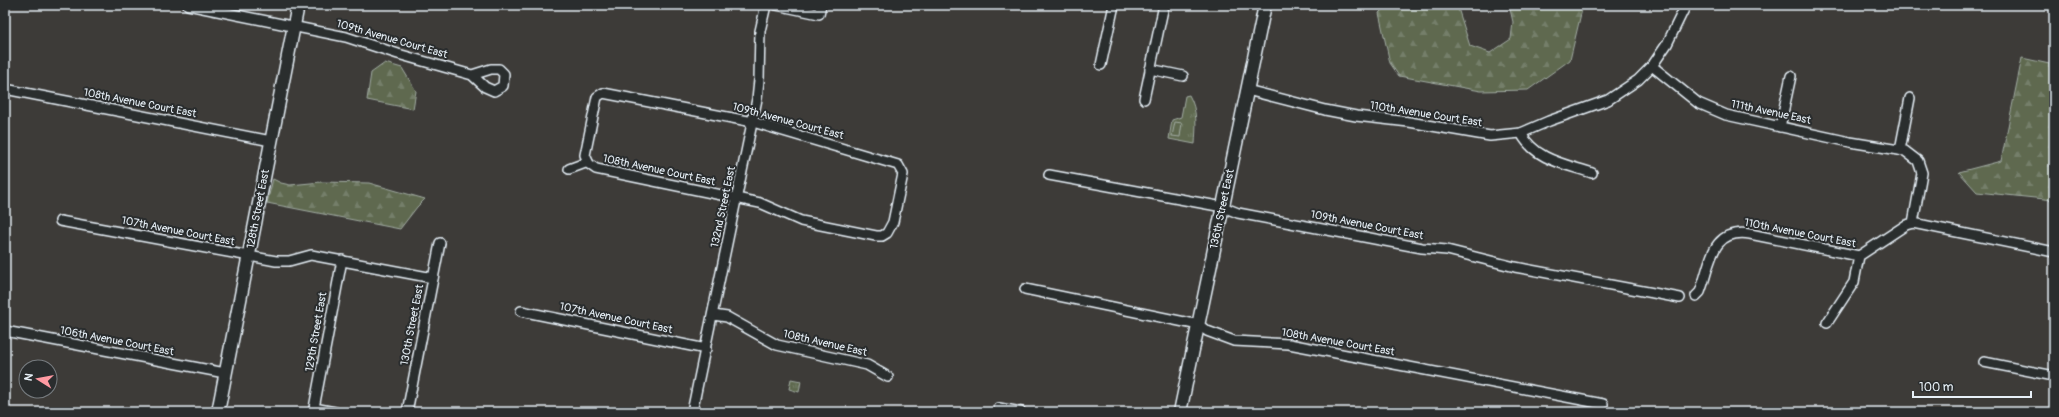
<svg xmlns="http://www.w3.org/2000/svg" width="2059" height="417" font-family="Pangolin,sans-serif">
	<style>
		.forest { fill: url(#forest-firs); stroke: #a3ada4 }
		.park { fill: url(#park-tufts); stroke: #a3ada4 }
		.pitch { fill: #5e6950; stroke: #a3ada4 }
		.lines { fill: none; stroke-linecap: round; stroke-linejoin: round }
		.minor-casing { stroke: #e8f1f8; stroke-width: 12 }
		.tertiary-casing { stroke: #e8f1f8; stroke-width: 15 }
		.minor { stroke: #2a2d2e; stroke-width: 9 }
		.tertiary { stroke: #2a2d2e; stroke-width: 12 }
		.labels { text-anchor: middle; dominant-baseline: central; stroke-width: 4; stroke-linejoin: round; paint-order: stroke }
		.street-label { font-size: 11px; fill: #e8f1f8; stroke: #2a2d2e }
	</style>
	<defs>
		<pattern id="forest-firs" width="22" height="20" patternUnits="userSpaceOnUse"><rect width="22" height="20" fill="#5e6950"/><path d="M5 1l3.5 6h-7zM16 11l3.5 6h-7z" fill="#757f6a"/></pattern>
		<pattern id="park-tufts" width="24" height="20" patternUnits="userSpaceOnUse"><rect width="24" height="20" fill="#5e6950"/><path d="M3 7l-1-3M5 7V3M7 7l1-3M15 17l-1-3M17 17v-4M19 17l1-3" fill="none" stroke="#757f6a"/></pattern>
	</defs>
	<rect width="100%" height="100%" fill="#3d3b38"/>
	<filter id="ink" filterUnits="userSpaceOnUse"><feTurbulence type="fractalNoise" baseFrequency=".025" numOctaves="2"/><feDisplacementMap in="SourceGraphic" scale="8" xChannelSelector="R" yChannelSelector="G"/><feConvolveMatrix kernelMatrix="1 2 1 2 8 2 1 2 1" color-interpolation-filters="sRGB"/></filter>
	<g filter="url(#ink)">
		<!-- forest -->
		<g class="forest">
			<path d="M1387,5H1457L1470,46L1490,53L1511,39L1513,22L1509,5H1583L1570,60L1528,90L1481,91L1399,76L1390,63L1379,13Z"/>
			<path d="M2022,58L2054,65V200L1977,192L1959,172L2001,161Z"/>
			<path d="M385,63L402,68L416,91L413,109L367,100L371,73Z"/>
			<path d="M273,179L281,183L290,185L321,182L369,183L425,199L417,207L400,229L267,203Z"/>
		</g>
		<!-- park -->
		<g class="park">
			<path d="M1189,95C1198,111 1196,126 1195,144L1169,139L1172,120L1181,117L1185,96Z"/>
			<path d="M791,379L801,381L799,392L789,389Z"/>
		</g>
		<!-- pitch -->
		<path class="pitch" d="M1175,122L1182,123L1180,137L1172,136Z"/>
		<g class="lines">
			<!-- minor casing -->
			<g class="minor-casing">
				<g id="minor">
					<path d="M188,5L346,37L398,54L472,75L491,69H499L504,74L503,86L494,91L485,87L472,75"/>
					<path d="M776,5L819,14L821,5"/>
					<path d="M1101,65L1114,5"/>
					<path d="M1652,66L1698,103L1726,115L1850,142L1905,151L1918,161L1922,173L1913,223L1906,225L1859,256L1854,282L1827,323"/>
					<path d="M1150,69L1183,76"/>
					<path d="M5,89L271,141"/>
					<path d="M1247,90L1325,110L1356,116L1409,122L1490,136L1521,133L1549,121L1608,100L1638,80L1652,66L1667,44L1686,5"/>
					<path d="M603,93L753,122L898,165L903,174L893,222L887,233L882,236H876L801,221L760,203L596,169L589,164L585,155L597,97Z"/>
					<path d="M1144,99L1164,5"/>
					<path d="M1780,127L1791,76"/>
					<path d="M1521,133C1535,160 1565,164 1592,173"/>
					<path d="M1900,150L1910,98"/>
					<path d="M569,169L588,162"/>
					<path d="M1049,175L1223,207L1238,213L1422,248L1447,250L1515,267L1680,298"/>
					<path d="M60,221L276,261H289L311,255L433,278"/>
					<path d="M1913,223L2054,252"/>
					<path d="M1025,289L1199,325L1207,331L1234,341L1289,344L1603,404"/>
					<path d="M1696,296L1700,292C1711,264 1710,228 1750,234L1859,256"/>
					<path d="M521,311L706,349"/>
					<path d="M713,315L727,317L777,345L867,365L888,377"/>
					<path d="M5,331L225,373"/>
					<path d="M1984,362L2054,376"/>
					<path d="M999,408L1021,412"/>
					<path d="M335,412L314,408L342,260"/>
					<path d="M407,412L440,243"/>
					<path d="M692,412L757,99L759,80L760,31L766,5"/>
				</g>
			</g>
			<!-- tertiary casing -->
			<g class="tertiary-casing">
				<g id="tertiary">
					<path d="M218,412L298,5"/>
					<path d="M1180,412L1265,5"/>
				</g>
			</g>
			<!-- minor -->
			<use href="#minor" class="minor"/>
			<!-- tertiary -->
			<use href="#tertiary" class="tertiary"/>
		</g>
	</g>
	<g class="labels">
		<!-- street labels -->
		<g class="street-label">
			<text transform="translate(392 39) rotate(16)">109th Avenue Court East</text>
			<text transform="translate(140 103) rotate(11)">108th Avenue Court East</text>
			<text transform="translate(1771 112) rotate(12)">111th Avenue East</text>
			<text transform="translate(1426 114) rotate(9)">110th Avenue Court East</text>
			<text transform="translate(788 121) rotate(15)">109th Avenue Court East</text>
			<text transform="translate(659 170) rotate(12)">108th Avenue Court East</text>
			<text transform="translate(723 207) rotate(-78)">132nd Street East</text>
			<text transform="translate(258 209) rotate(-79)">128th Street East</text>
			<text transform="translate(1222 209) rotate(-78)">136th Street East</text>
			<text transform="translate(1367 225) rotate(11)">109th Avenue Court East</text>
			<text transform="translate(178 231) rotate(11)">107th Avenue Court East</text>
			<text transform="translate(1800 233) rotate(11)">110th Avenue Court East</text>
			<text transform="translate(616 318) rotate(12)">107th Avenue Court East</text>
			<text transform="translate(412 325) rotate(-79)">130th Street East</text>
			<text transform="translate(316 332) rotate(-80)">129th Street East</text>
			<text transform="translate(117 341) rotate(11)">106th Avenue Court East</text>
			<text transform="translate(1338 342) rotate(10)">108th Avenue Court East</text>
			<text transform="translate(825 343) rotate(13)">108th Avenue East</text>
		</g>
	</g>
	<!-- margin -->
	<rect width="2059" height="417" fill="none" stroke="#2a2d2e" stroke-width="20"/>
	<rect x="10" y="10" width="2039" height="397" fill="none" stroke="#e8f1f8" stroke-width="1.5" filter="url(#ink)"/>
	<!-- north arrow -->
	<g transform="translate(38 379) rotate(281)"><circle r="19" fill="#2a2d2e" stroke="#767b7f"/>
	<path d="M0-3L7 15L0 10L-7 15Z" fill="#ff9aa2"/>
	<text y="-6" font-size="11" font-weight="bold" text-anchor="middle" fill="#e8f1f8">N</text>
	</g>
	<!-- scale -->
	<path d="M1913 391v6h118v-6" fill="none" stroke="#e8f1f8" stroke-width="2"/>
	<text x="1919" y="391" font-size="12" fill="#e8f1f8" stroke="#2a2d2e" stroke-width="3" paint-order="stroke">100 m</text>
</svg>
